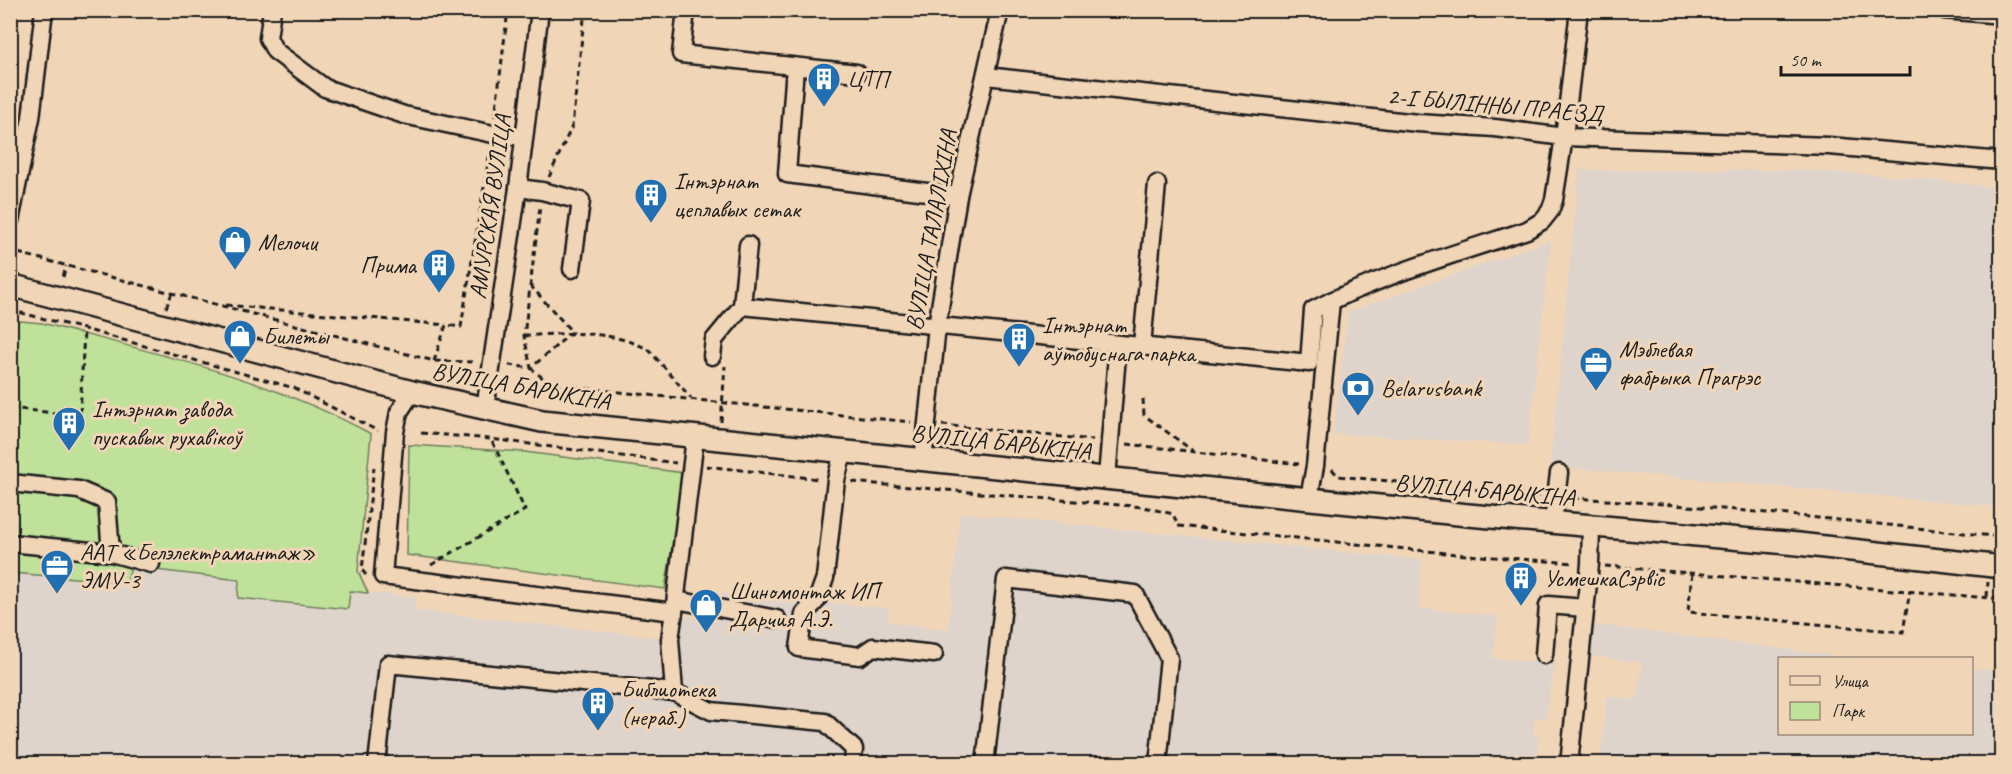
<svg xmlns="http://www.w3.org/2000/svg" width="2012" height="774" font-family="Caveat,sans-serif">
	<style>
		.built { fill: #dfd4cc }
		.green { fill: #bfe19a; stroke: #6e7e5b; stroke-width: 1.5 }
		.lines { fill: none; stroke-linecap: round; stroke-linejoin: round }
		.minor-casing { stroke: #1c1c1c; stroke-width: 21 }
		.major-casing { stroke: #1c1c1c; stroke-width: 26 }
		.path { stroke: #1c1c1c; stroke-width: 3; stroke-dasharray: 6 4.5; stroke-linecap: butt }
		.minor { stroke: #f1d5b7; stroke-width: 16 }
		.major { stroke: #f1d5b7; stroke-width: 21 }
		.labels { text-anchor: middle; dominant-baseline: central; stroke-width: 6; stroke-linejoin: round; paint-order: stroke }
		.poi-label { font-size: 24px; fill: #1c1c1c; stroke: #f1d5b7; text-anchor: start }
		.street-label { font-size: 24px; fill: #1c1c1c; stroke: #f1d5b7 }
	</style>
	<rect width="100%" height="100%" fill="#f1d5b7"/>
	<filter id="ink" filterUnits="userSpaceOnUse"><feTurbulence type="fractalNoise" baseFrequency=".0167" numOctaves="2"/><feDisplacementMap in="SourceGraphic" scale="12" xChannelSelector="R" yChannelSelector="G"/><feConvolveMatrix kernelMatrix="1 2 1 2 8 2 1 2 1" color-interpolation-filters="sRGB"/></filter>
	<g filter="url(#ink)">
		<!-- built -->
		<g class="built">
			<path d="M1579,170H1794L1885,175L2001,188V507L1550,466Z"/>
			<path d="M1551,240L1528,445L1333,434L1348,312Z"/>
			<path d="M960,513L1422,560L1418,608L1498,616L1493,658L1556,664L1550,689L1546,718H1535L1533,736L1539,737L1536,763H11L10,573L127,582L131,567L239,580L238,598L347,609L350,591L416,597L415,610L680,640L684,616L718,621L722,593L889,608L888,622L948,629Z"/>
			<path d="M1590,624L1853,658H1780V734H1972V668L2001,672V763H1600L1607,696L1637,700L1642,663L1586,655Z"/>
		</g>
		<!-- green -->
		<g class="green">
			<path d="M10,320L42,323C153,353 269,378 371,434L358,571L368,593L350,591L348,609L238,598L239,580L131,567L127,582L11,573Z"/>
			<path d="M409,445L525,452L684,473L665,589L407,555Z"/>
		</g>
		<g class="lines">
			<!-- minor casing -->
			<g class="minor-casing">
				<g id="minor">
					<path d="M272,10L268,38L275,51L325,88L404,115L493,134L524,137"/>
					<path d="M686,10L681,54L857,73"/>
					<path d="M1944,10L2002,15"/>
					<path d="M795,67L787,174L958,196"/>
					<path d="M986,76L1418,123L1495,128L1564,137L1829,146L2002,161"/>
					<path d="M518,188L542,191L581,201L572,269"/>
					<path d="M10,221L31,118L44,10"/>
					<path d="M748,245L742,306L1309,363L1313,310C1381,275 1455,254 1527,230L1542,221L1550,211L1554,200L1564,137L1579,10"/>
					<path d="M712,356L714,340L742,306"/>
					<path d="M412,392L399,412L395,432L383,576L674,612L695,438"/>
					<path d="M485,409L518,188L540,10"/>
					<path d="M843,452L836,480L825,578L817,600L804,614L799,648L860,656L873,647L934,654"/>
					<path d="M923,461L937,326L958,196L1000,10"/>
					<path d="M1107,478L1117,355L1142,345L1157,184"/>
					<path d="M10,483L79,490L107,502L111,553"/>
					<path d="M1309,498L1315,466L1331,301"/>
					<path d="M1553,523L1559,473"/>
					<path d="M10,543L111,553L151,564"/>
					<path d="M676,600L777,619"/>
					<path d="M1544,655L1548,605L1585,608"/>
					<path d="M674,692L711,711L825,722L854,749L853,764"/>
					<path d="M377,764L388,664L674,692L670,639L674,612"/>
					<path d="M985,764L1006,579L1135,594L1169,658L1158,764"/>
					<path d="M1569,764L1590,564L1591,526"/>
				</g>
			</g>
			<!-- major casing -->
			<g class="major-casing">
				<path id="major" d="M10,285L412,392L542,421L1468,515L1798,544L2002,567"/>
			</g>
			<!-- path -->
			<g class="path">
				<path d="M495,117L508,10"/>
				<path d="M549,177L572,126L585,10"/>
				<path d="M18,253L434,361L476,362"/>
				<path d="M63,277L66,266"/>
				<path d="M530,285L572,332L531,368L524,336L540,206"/>
				<path d="M226,305L446,325"/>
				<path d="M166,308L172,293"/>
				<path d="M10,310L84,329L294,388L378,431"/>
				<path d="M524,336C565,333 611,329 649,350L691,398"/>
				<path d="M434,361L446,325L461,327L490,151"/>
				<path d="M509,365L531,368L551,385L911,422"/>
				<path d="M1143,399L1144,415L1193,451"/>
				<path d="M10,408L80,416L84,329"/>
				<path d="M721,422L725,366"/>
				<path d="M942,425L1093,440"/>
				<path d="M421,433L491,439L676,463"/>
				<path d="M1127,444L1299,464"/>
				<path d="M706,466L819,479"/>
				<path d="M1332,469L1338,476L1540,496"/>
				<path d="M852,482L1144,507L1173,514L1178,526L1466,555L1575,563"/>
				<path d="M1573,498C1716,506 1859,522 2002,537"/>
				<path d="M431,565L525,510L491,439"/>
				<path d="M1605,566L2002,599"/>
				<path d="M1692,573L1688,612L1903,632L1910,590"/>
				<path d="M366,575L362,570L374,467"/>
				<path d="M1987,597L1988,582"/>
			</g>
			<!-- minor -->
			<use href="#minor" class="minor"/>
			<!-- major -->
			<use href="#major" class="major"/>
		</g>
	</g>
	<!-- icons -->
	<defs>
		<g id="building-pin" transform="scale(1.725)"><path d="M0 17L-7.5 6A9.5 9.5 0 1 1 7.5 6Z" fill="#1f6fb2" stroke="#f1d5b7"/><path d="M-4-6H4V6H1V3H-1V6H-4ZM-2.5-4.3h1.7v1.8h-1.7ZM.8-4.3h1.7v1.8H.8ZM-2.5-1h1.7V.8h-1.7ZM.8-1h1.7V.8H.8Z" fill="#fff"/></g>
		<g id="shop-pin" transform="scale(1.725)"><path d="M0 17L-7.5 6A9.5 9.5 0 1 1 7.5 6Z" fill="#1f6fb2" stroke="#f1d5b7"/><path d="M-5-2.5h2.3a2.7 3.5 0 0 1 5.4 0H5L5.5 6h-11ZM-1.5-2.5h3a1.5 2.3 0 0 0-3 0Z" fill="#fff"/></g>
		<g id="office-pin" transform="scale(1.725)"><path d="M0 17L-7.5 6A9.5 9.5 0 1 1 7.5 6Z" fill="#1f6fb2" stroke="#f1d5b7"/><path d="M-6-3h4V-5.5h4V-3h4V5H-6ZM-1-4.5V-3h2v-1.5ZM-6 0V1H6V0Z" fill="#fff"/></g>
		<g id="bank-pin" transform="scale(1.725)"><path d="M0 17L-7.5 6A9.5 9.5 0 1 1 7.5 6Z" fill="#1f6fb2" stroke="#f1d5b7"/><path d="M-6-4H6V4H-6ZM0-2.3a2.3 2.3 0 1 0 0 4.6a2.3 2.3 0 1 0 0-4.6Z" fill="#fff"/></g>
	</defs>
	<g fill-rule="evenodd">
		<use href="#building-pin" x="824" y="79"/>
		<use href="#building-pin" x="651" y="195"/>
		<use href="#shop-pin" x="235" y="242"/>
		<use href="#building-pin" x="439" y="265"/>
		<use href="#shop-pin" x="240" y="336"/>
		<use href="#building-pin" x="1019" y="339"/>
		<use href="#office-pin" x="1596" y="363"/>
		<use href="#bank-pin" x="1358" y="388"/>
		<use href="#building-pin" x="69" y="423"/>
		<use href="#office-pin" x="57" y="566"/>
		<use href="#building-pin" x="1521" y="578"/>
		<use href="#shop-pin" x="706" y="605"/>
		<use href="#building-pin" x="598" y="703"/>
	</g>
	<g class="labels">
		<!-- poi labels -->
		<g class="poi-label">
			<text x="847" y="79">ЦТП</text>
			<text x="674" y="181">Інтэрнат<tspan x="674" dy="28">цеплавых сетак</tspan></text>
			<text x="258" y="242">Мелочи</text>
			<text x="416" y="265" text-anchor="end">Прима</text>
			<text x="1042" y="325">Інтэрнат<tspan x="1042" dy="28">аўтобуснага парка</tspan></text>
			<text x="263" y="336">Билеты</text>
			<text x="1619" y="349">Мэблевая<tspan x="1619" dy="28">фабрыка Прагрэс</tspan></text>
			<text x="1381" y="388">Belarusbank</text>
			<text x="92" y="409">Інтэрнат завода<tspan x="92" dy="28">пускавых рухавікоў</tspan></text>
			<text x="80" y="552">ААТ «Белэлектрамантаж»<tspan x="80" dy="28">ЭМУ-3</tspan></text>
			<text x="1544" y="578">УсмешкаСэрвіс</text>
			<text x="729" y="591">Шиномонтаж ИП<tspan x="729" dy="28">Дарчия А.Э.</tspan></text>
			<text x="621" y="689">Библиотека<tspan x="621" dy="28">(нераб.)</tspan></text>
		</g>
		<!-- street labels -->
		<g class="street-label">
			<text transform="translate(1495 105) rotate(5)">2-І БЫЛІННЫ ПРАЕЗД</text>
			<text transform="translate(490 207) rotate(-82)">АМУРСКАЯ ВУЛІЦА</text>
			<text transform="translate(931 230) rotate(-80)">ВУЛІЦА ТАЛАЛІХІНА</text>
			<text transform="translate(521 386) rotate(10)">ВУЛІЦА БАРЫКІНА</text>
			<text transform="translate(1001 442) rotate(6)">ВУЛІЦА БАРЫКІНА</text>
			<text transform="translate(1485 490) rotate(5)">ВУЛІЦА БАРЫКІНА</text>
		</g>
	</g>
	<!-- margin -->
	<rect width="2012" height="774" fill="none" stroke="#f1d5b7" stroke-width="36"/>
	<rect x="18" y="18" width="1976" height="738" fill="none" stroke="#1c1c1c" stroke-width="2" filter="url(#ink)"/>
	<!-- legend -->
	<rect x="1778" y="657" width="195" height="78" fill="#f1d5b7" stroke="#9c8b79" stroke-width="1.5"/>
	<rect x="1790" y="676" width="30" height="9" fill="#f1d5b7" stroke="#9c8b79" stroke-width="1.5"/>
	<text x="1832" y="687" font-size="18" fill="#1c1c1c">Улица</text>
	<rect x="1790" y="702" width="30" height="18" fill="#bfe19a" stroke="#9c8b79" stroke-width="1.5"/>
	<text x="1832" y="717" font-size="18" fill="#1c1c1c">Парк</text>
	<!-- scale -->
	<path d="M1781 66v9h129v-9" fill="none" stroke="#1c1c1c" stroke-width="3"/>
	<text x="1790" y="66" font-size="18" fill="#1c1c1c" stroke="#f1d5b7" stroke-width="4.5" paint-order="stroke">50 m</text>
</svg>
